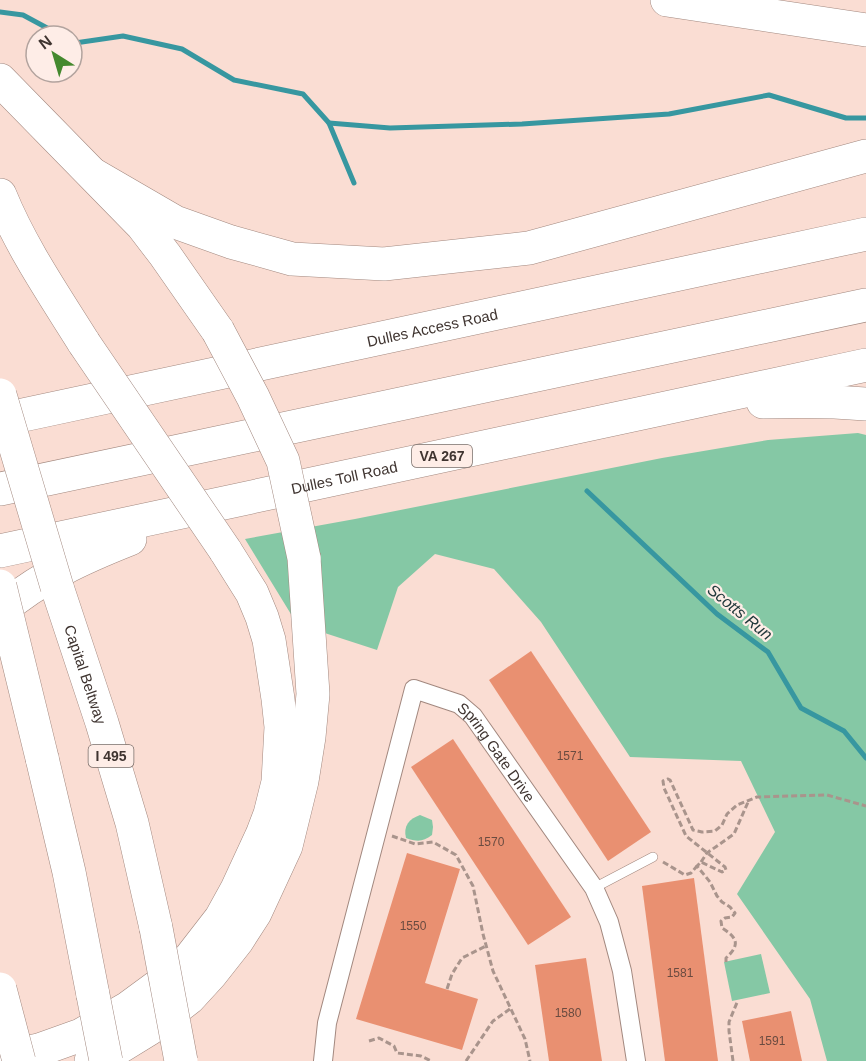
<svg xmlns="http://www.w3.org/2000/svg" width="866" height="1061" font-family="Arial,sans-serif">
	<style>
		.green { fill: #85c8a5 }
		.lines { fill: none; stroke-linecap: round; stroke-linejoin: round }
		.stream { stroke: #3797a0; stroke-width: 5 }
		.building { fill: #e99071 }
		.lane-casing { stroke: #a2887f; stroke-width: 10 }
		.street-casing { stroke: #a2887f; stroke-width: 20 }
		.highway-casing { stroke: #a2887f; stroke-width: 34 }
		.path { stroke: #a9948c; stroke-width: 3; stroke-dasharray: 6 3; stroke-linecap: butt }
		.lane { stroke: #fff; stroke-width: 9 }
		.street { stroke: #fff; stroke-width: 18 }
		.highway { stroke: #fff; stroke-width: 33 }
		.highway-bridge-casing { stroke: #a2887f; stroke-width: 34; stroke-linecap: butt }
		.highway-bridge { stroke: #fff; stroke-width: 33 }
		.labels { text-anchor: middle; dominant-baseline: central; stroke-width: 4.5; stroke-linejoin: round; paint-order: stroke }
		.number-label { font-size: 12px; fill: #6a4b40 }
		.shield { fill: #feede7; stroke: #786c67; stroke-width: 1.5 }
		.shield-label { font-size: 14px; font-weight: bold; fill: #3f3430 }
		.street-label { font-size: 15px; fill: #3f3430; stroke: #feede7 }
		.water-label { font-size: 16px; font-style: italic; fill: #22393c; stroke: #feede7 }
	</style>
	<rect width="100%" height="100%" fill="#faddd3"/>
	<!-- green -->
	<g class="green">
		<path d="M858,433L866,435V1061H827L810,999L737,894L775,832L741,761L630,757L541,622L494,569L435,554L398,587L377,650L297,624L245,539L355,519L662,458L768,440Z"/>
		<path d="M420,815L432,820L433,827L432,835C423,842 417,842 406,838C403,826 409,819 420,815Z"/>
		<path d="M761,954L770,993L732,1001L724,962Z"/>
	</g>
	<g class="lines">
		<!-- stream -->
		<g class="stream">
			<path d="M0,12L23,15L62,36"/>
			<path d="M72,41L75,43L123,36L182,49L234,80L303,94L329,123L354,183"/>
			<path d="M329,123L390,128L522,124L669,114L769,95L846,118H866"/>
			<path d="M587,491L717,614L768,652L801,708L844,731L866,758"/>
		</g>
	</g>
	<!-- building -->
	<g class="building">
		<path d="M531,651L651,832L608,861L489,680Z"/>
		<path d="M453,739L571,917L528,945L411,767Z"/>
		<path d="M407,853L460,869L425,983L478,999L462,1050L356,1019Z"/>
		<path d="M694,878L718,1061H665L642,886Z"/>
		<path d="M586,958L602,1061H549L535,965Z"/>
		<path d="M791,1011L802,1061H750L742,1021Z"/>
	</g>
	<g class="lines">
		<!-- lane casing -->
		<g class="lane-casing">
			<path id="lane" d="M594,888L653,857"/>
		</g>
		<!-- street casing -->
		<g class="street-casing">
			<g id="street">
				<path id="s1" d="M323,1061L327,1023L414,689L459,704L473,716L594,888L609,922L622,971L636,1061"/>
			</g>
		</g>
		<!-- highway casing -->
		<g class="highway-casing">
			<g id="highway">
				<path d="M667,0L866,30"/>
				<path d="M0,80L142,225L165,255L218,331"/>
				<path d="M94,175L175,222L231,242L292,259L384,264L529,248L866,156"/>
				<path d="M0,195C21,247 54,295 84,343"/>
				<path d="M763,402C797,401 831,401 866,404"/>
				<path id="s2" d="M0,420L866,234"/>
				<path d="M0,489L866,305"/>
				<path id="s3" d="M0,551L866,365"/>
				<path id="s4" d="M57,587L102,723L132,823L156,928"/>
				<path d="M0,611C40,577 82,558 130,539"/>
				<path d="M42,758L69,872L93,995"/>
				<path d="M0,1058L39,1050L81,1035L128,1008L177,972L190,958L221,918L237,889L262,835L270,814L278,782L281,727L278,699L269,640L262,617L252,593L225,550"/>
				<path d="M91,1061L118,1048L149,1029L189,998L211,974L237,941L255,913L286,846L302,781L309,737L313,694L304,558"/>
			</g>
		</g>
		<!-- path -->
		<g class="path">
			<path d="M392,836L415,844L433,842L456,855L473,886L483,934L493,971L525,1039L530,1061"/>
			<path d="M663,862L685,875L691,873L697,866"/>
			<path d="M701,862L707,853L734,834L749,800"/>
			<path d="M726,962V958C740,945 738,938 722,928L721,921L725,918L732,917L735,913L730,907L722,902L717,896L710,882L697,866L701,862L722,872L726,870L725,867L686,836L664,788L663,781L668,779L670,780L693,830L702,832L715,831L722,825L727,814L737,805L757,797L827,795L866,806"/>
			<path d="M447,989L452,974L462,958L486,946"/>
			<path d="M369,1041L379,1038L394,1046L397,1053L421,1056L431,1061"/>
			<path d="M466,1061L493,1021L510,1009"/>
			<path d="M733,1061L729,1031V1022L738,1000"/>
		</g>
		<!-- lane -->
		<use href="#lane" class="lane"/>
		<!-- street -->
		<use href="#street" class="street"/>
		<!-- highway -->
		<use href="#highway" class="highway"/>
		<!-- highway-bridge casing -->
		<g class="highway-bridge-casing">
			<g id="highway-bridge">
				<path d="M218,331L253,397L283,461L304,558"/>
				<path d="M84,343L225,550"/>
				<path d="M0,395L57,587"/>
				<path d="M0,586L42,758"/>
				<path d="M156,928L181,1061"/>
				<path d="M0,989L19,1061"/>
				<path d="M93,995L106,1061"/>
			</g>
		</g>
		<!-- highway-bridge -->
		<use href="#highway-bridge" class="highway-bridge"/>
	</g>
	<g class="labels">
		<!-- number labels -->
		<g class="number-label">
			<text x="570" y="756">1571</text>
			<text x="491" y="842">1570</text>
			<text x="413" y="926">1550</text>
			<text x="680" y="973">1581</text>
			<text x="568" y="1013">1580</text>
			<text x="772" y="1041">1591</text>
		</g>
		<!-- shield labels -->
		<g class="shield">
			<rect x="412" y="445" width="60" height="22" rx="4.5"/>
			<rect x="88.5" y="745" width="45" height="22" rx="4.5"/>
		</g>
		<g class="shield-label">
			<text x="442" y="456">VA 267</text>
			<text x="111" y="756">I 495</text>
		</g>
		<!-- street labels -->
		<g class="street-label">
			<text stroke="none"><textPath href="#s2" startOffset="442">Dulles Access Road</textPath></text>
			<text stroke="none"><textPath href="#s3" startOffset="352">Dulles Toll Road</textPath></text>
			<text stroke="none"><textPath href="#s4" startOffset="92">Capital Beltway</textPath></text>
			<text stroke="none"><textPath href="#s1" startOffset="492">Spring Gate Drive</textPath></text>
		</g>
		<!-- water labels -->
		<g class="water-label">
			<text transform="translate(740 612) rotate(39)">Scotts Run</text>
		</g>
	</g>
	<!-- north arrow -->
	<g transform="translate(54 54) rotate(323)"><circle r="28" fill="#feede7" stroke="#b2a39e" stroke-width="1.5"/>
	<path d="M0-4.5L10 22L0 15L-10 22Z" fill="#44892e"/>
	<text y="-9" font-size="16" font-weight="bold" text-anchor="middle" fill="#3f3430">N</text>
	</g>
</svg>
